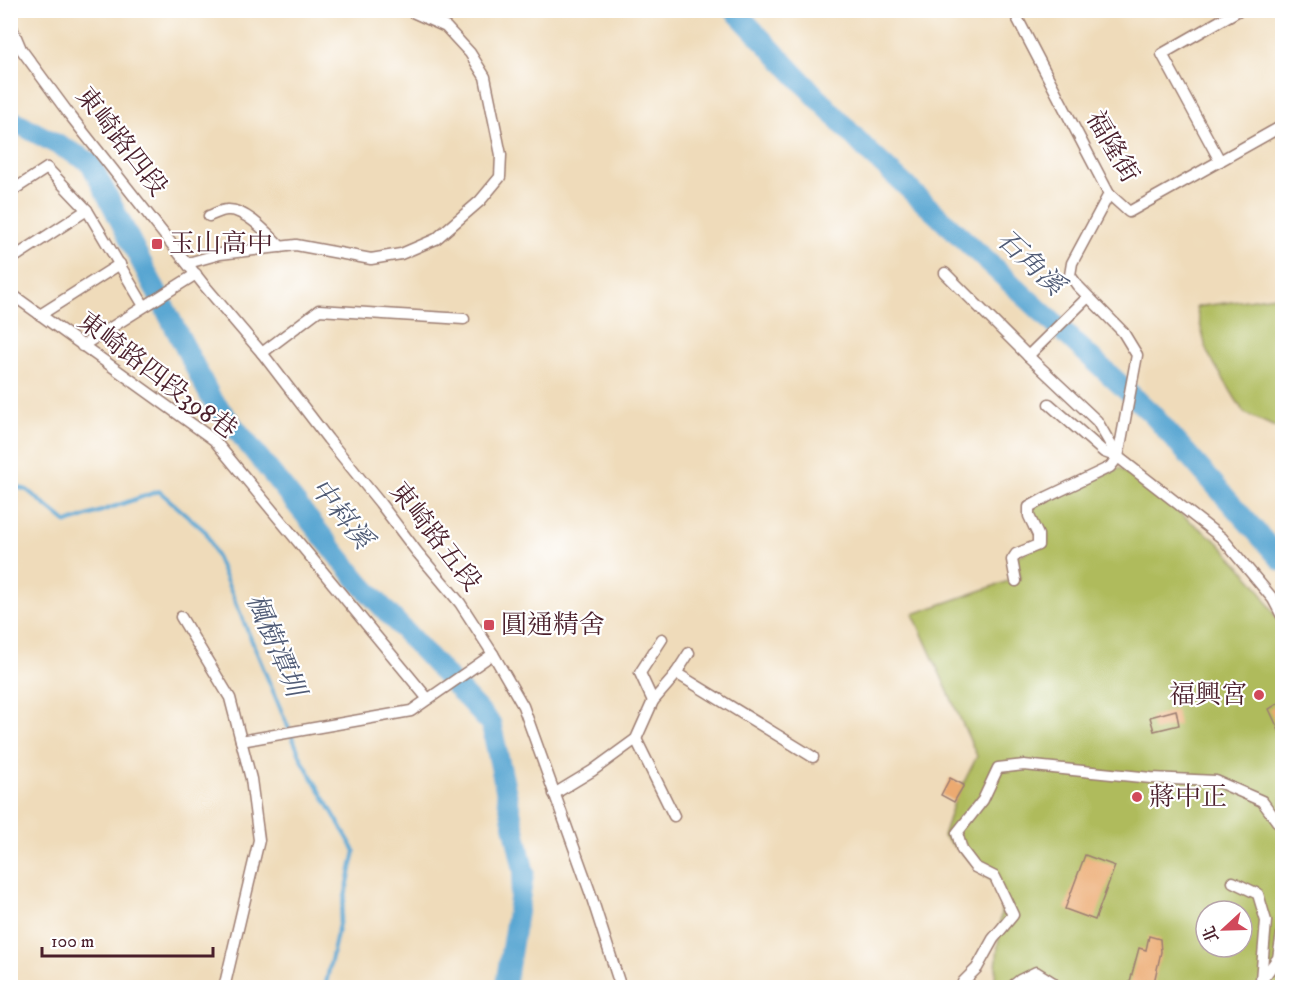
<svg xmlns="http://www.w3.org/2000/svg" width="1293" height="998" font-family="'IM FELL DW Pica','Noto Serif TC',serif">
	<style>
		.green { fill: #afbb5c; stroke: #7c6d44; stroke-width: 1.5; fill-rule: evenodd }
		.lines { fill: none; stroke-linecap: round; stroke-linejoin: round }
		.stream { stroke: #59a6d2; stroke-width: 4 }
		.river { stroke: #59a6d2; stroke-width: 21 }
		.building { fill: #ecaa71 }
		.minor-casing { stroke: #9c7d72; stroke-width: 13 }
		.minor { stroke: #fff; stroke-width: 10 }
		.poi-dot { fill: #d1495b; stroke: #fff; stroke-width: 2 }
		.labels { text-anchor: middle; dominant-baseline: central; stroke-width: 4.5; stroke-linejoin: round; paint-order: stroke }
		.street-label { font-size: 26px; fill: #4a1f2b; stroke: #fff }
		.poi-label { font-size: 26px; fill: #4a1f2b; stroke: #fff; text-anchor: start }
		.water-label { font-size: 27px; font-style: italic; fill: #515c76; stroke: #fff }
	</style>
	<rect width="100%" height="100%" fill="#fff"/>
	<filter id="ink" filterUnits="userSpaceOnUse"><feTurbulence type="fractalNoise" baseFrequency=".0167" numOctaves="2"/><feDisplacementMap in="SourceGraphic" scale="12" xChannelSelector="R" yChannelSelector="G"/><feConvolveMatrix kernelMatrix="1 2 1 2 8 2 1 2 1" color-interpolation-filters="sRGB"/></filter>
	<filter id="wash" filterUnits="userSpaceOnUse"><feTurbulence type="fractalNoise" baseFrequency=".008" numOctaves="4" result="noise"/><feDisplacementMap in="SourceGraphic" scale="24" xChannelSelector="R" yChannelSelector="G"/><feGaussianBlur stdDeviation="1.35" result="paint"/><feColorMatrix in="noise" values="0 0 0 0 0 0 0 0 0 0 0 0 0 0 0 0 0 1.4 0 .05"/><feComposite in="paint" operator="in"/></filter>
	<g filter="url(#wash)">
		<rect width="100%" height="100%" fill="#efdbba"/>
		<!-- green -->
		<g class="green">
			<path d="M1282,295V430L1244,413L1207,352L1196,307Z"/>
			<path d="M1120,468L1219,543L1256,584L1282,627V987L1010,988L995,979L1003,890L943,836L954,802L977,756L913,614L1020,577L1016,557L1041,545L1031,507ZM1206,911H1242V947H1206Z"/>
		</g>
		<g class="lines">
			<!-- stream -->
			<path class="stream" d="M10,485L27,490L67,523L159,491L206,532L302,760L355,851L325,988"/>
			<!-- river -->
			<g class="river">
				<path d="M734,10L867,150L1152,414L1282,561"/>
				<path d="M10,119L90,162L211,398L360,583L491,724L524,872L505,988"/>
			</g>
		</g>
		<g id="blocks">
			<!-- building -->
			<g class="building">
				<path d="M1282,701V737L1269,709Z"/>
				<path d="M1176,710L1179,725L1154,731L1150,717Z"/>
				<path d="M950,778L964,785L954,802L941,795Z"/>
				<path d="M1085,855L1115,866L1095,920L1065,909Z"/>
				<path d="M1149,936L1160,939L1161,952L1153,987H1140L1129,985L1139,948L1146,950Z"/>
			</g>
		</g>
	</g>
	<g filter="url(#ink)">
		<use href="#blocks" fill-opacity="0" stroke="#9c7d72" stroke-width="1.5"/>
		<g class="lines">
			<!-- minor casing -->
			<g class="minor-casing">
				<g id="minor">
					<path d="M1013,10L1109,194L1129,212L1282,126"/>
					<path d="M10,23L21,49L69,114L204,285L262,353L328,439L380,503L417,552L460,603L493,654L523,706L590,892L621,988"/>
					<path d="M1220,161L1162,54L1239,10"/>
					<path d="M10,192L47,168L87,210L144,306"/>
					<path d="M209,216C215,214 221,210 227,210C245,208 269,235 281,247"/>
					<path d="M10,260L87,210"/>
					<path d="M188,263L220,254L296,245L371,259L401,254L436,239L480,201L500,177L501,155L485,77L470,53L446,27L408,10"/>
					<path d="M945,273L1028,356L1097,421L1118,457L1222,538L1273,599L1282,616"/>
					<path d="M10,293L214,440L428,699"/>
					<path d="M40,315L120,264"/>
					<path d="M82,346L196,274"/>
					<path d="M262,353L319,310L464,319"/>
					<path d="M1028,356L1088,297"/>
					<path d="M1049,404L1104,452L1118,457"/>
					<path d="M1016,581L1012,560L1016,554L1038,545V535L1029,516V507L1047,497L1110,467L1118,457L1137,355L1123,332L1077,285L1070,275L1072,263L1109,194"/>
					<path d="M181,617L230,698L251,779L259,840L224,988"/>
					<path d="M676,673L813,757"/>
					<path d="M653,701L640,673L662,639"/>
					<path d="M636,739L674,816"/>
					<path d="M241,741L411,711L493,654"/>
					<path d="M554,794L592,771L636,739L653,701L673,678L689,653"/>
					<path d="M1233,882L1258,894L1266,921L1261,980"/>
					<path d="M972,988L963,982L977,968L993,939L1013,915L995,877L975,867L962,850L957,833L983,800L998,768L1024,765L1151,778L1216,781L1262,801L1282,828"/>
					<path d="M1010,988L1020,980L1036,972L1052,982L1057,988"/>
					<path d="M1256,988L1278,958L1282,934"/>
				</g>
			</g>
			<!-- minor -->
			<use href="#minor" class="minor"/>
		</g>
	</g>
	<!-- markers -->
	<g class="poi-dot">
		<rect x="151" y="238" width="12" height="12" rx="3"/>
		<rect x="483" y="619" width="12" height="12" rx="3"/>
		<circle cx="1259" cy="695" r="6"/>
		<circle cx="1137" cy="797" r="6"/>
	</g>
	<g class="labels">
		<!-- street labels -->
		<g class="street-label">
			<text transform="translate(121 142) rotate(52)">東崎路四段</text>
			<text transform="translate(1112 147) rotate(60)">福隆街</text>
			<text transform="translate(157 376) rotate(37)">東崎路四段398巷</text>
			<text transform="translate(435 537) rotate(52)">東崎路五段</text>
		</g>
		<!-- poi labels -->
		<g class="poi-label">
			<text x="169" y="244">玉山高中</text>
			<text x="501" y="625">圓通精舍</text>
			<text x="1247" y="695" text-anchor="end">福興宮</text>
			<text x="1149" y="797">蔣中正</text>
		</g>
		<!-- water labels -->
		<g class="water-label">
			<text transform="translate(1030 263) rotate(43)">石角溪</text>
			<text transform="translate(341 514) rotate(51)">中嵙溪</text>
			<text transform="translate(275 645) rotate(67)">楓樹潭圳</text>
		</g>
	</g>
	<!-- margin -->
	<rect width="1293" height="998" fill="none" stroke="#fff" stroke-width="36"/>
	<!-- north arrow -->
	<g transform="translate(1224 929) rotate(248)"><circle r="28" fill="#ffffff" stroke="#b7a5aa" stroke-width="1.5"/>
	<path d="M0-4.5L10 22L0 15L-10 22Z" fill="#d1495b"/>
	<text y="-9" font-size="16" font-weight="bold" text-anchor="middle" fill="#4a1f2b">北</text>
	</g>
	<!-- scale -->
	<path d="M42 947v9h171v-9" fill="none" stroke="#4a1f2b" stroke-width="3"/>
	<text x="51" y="947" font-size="18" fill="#4a1f2b" stroke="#ffffff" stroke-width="4.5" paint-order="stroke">100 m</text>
</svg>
